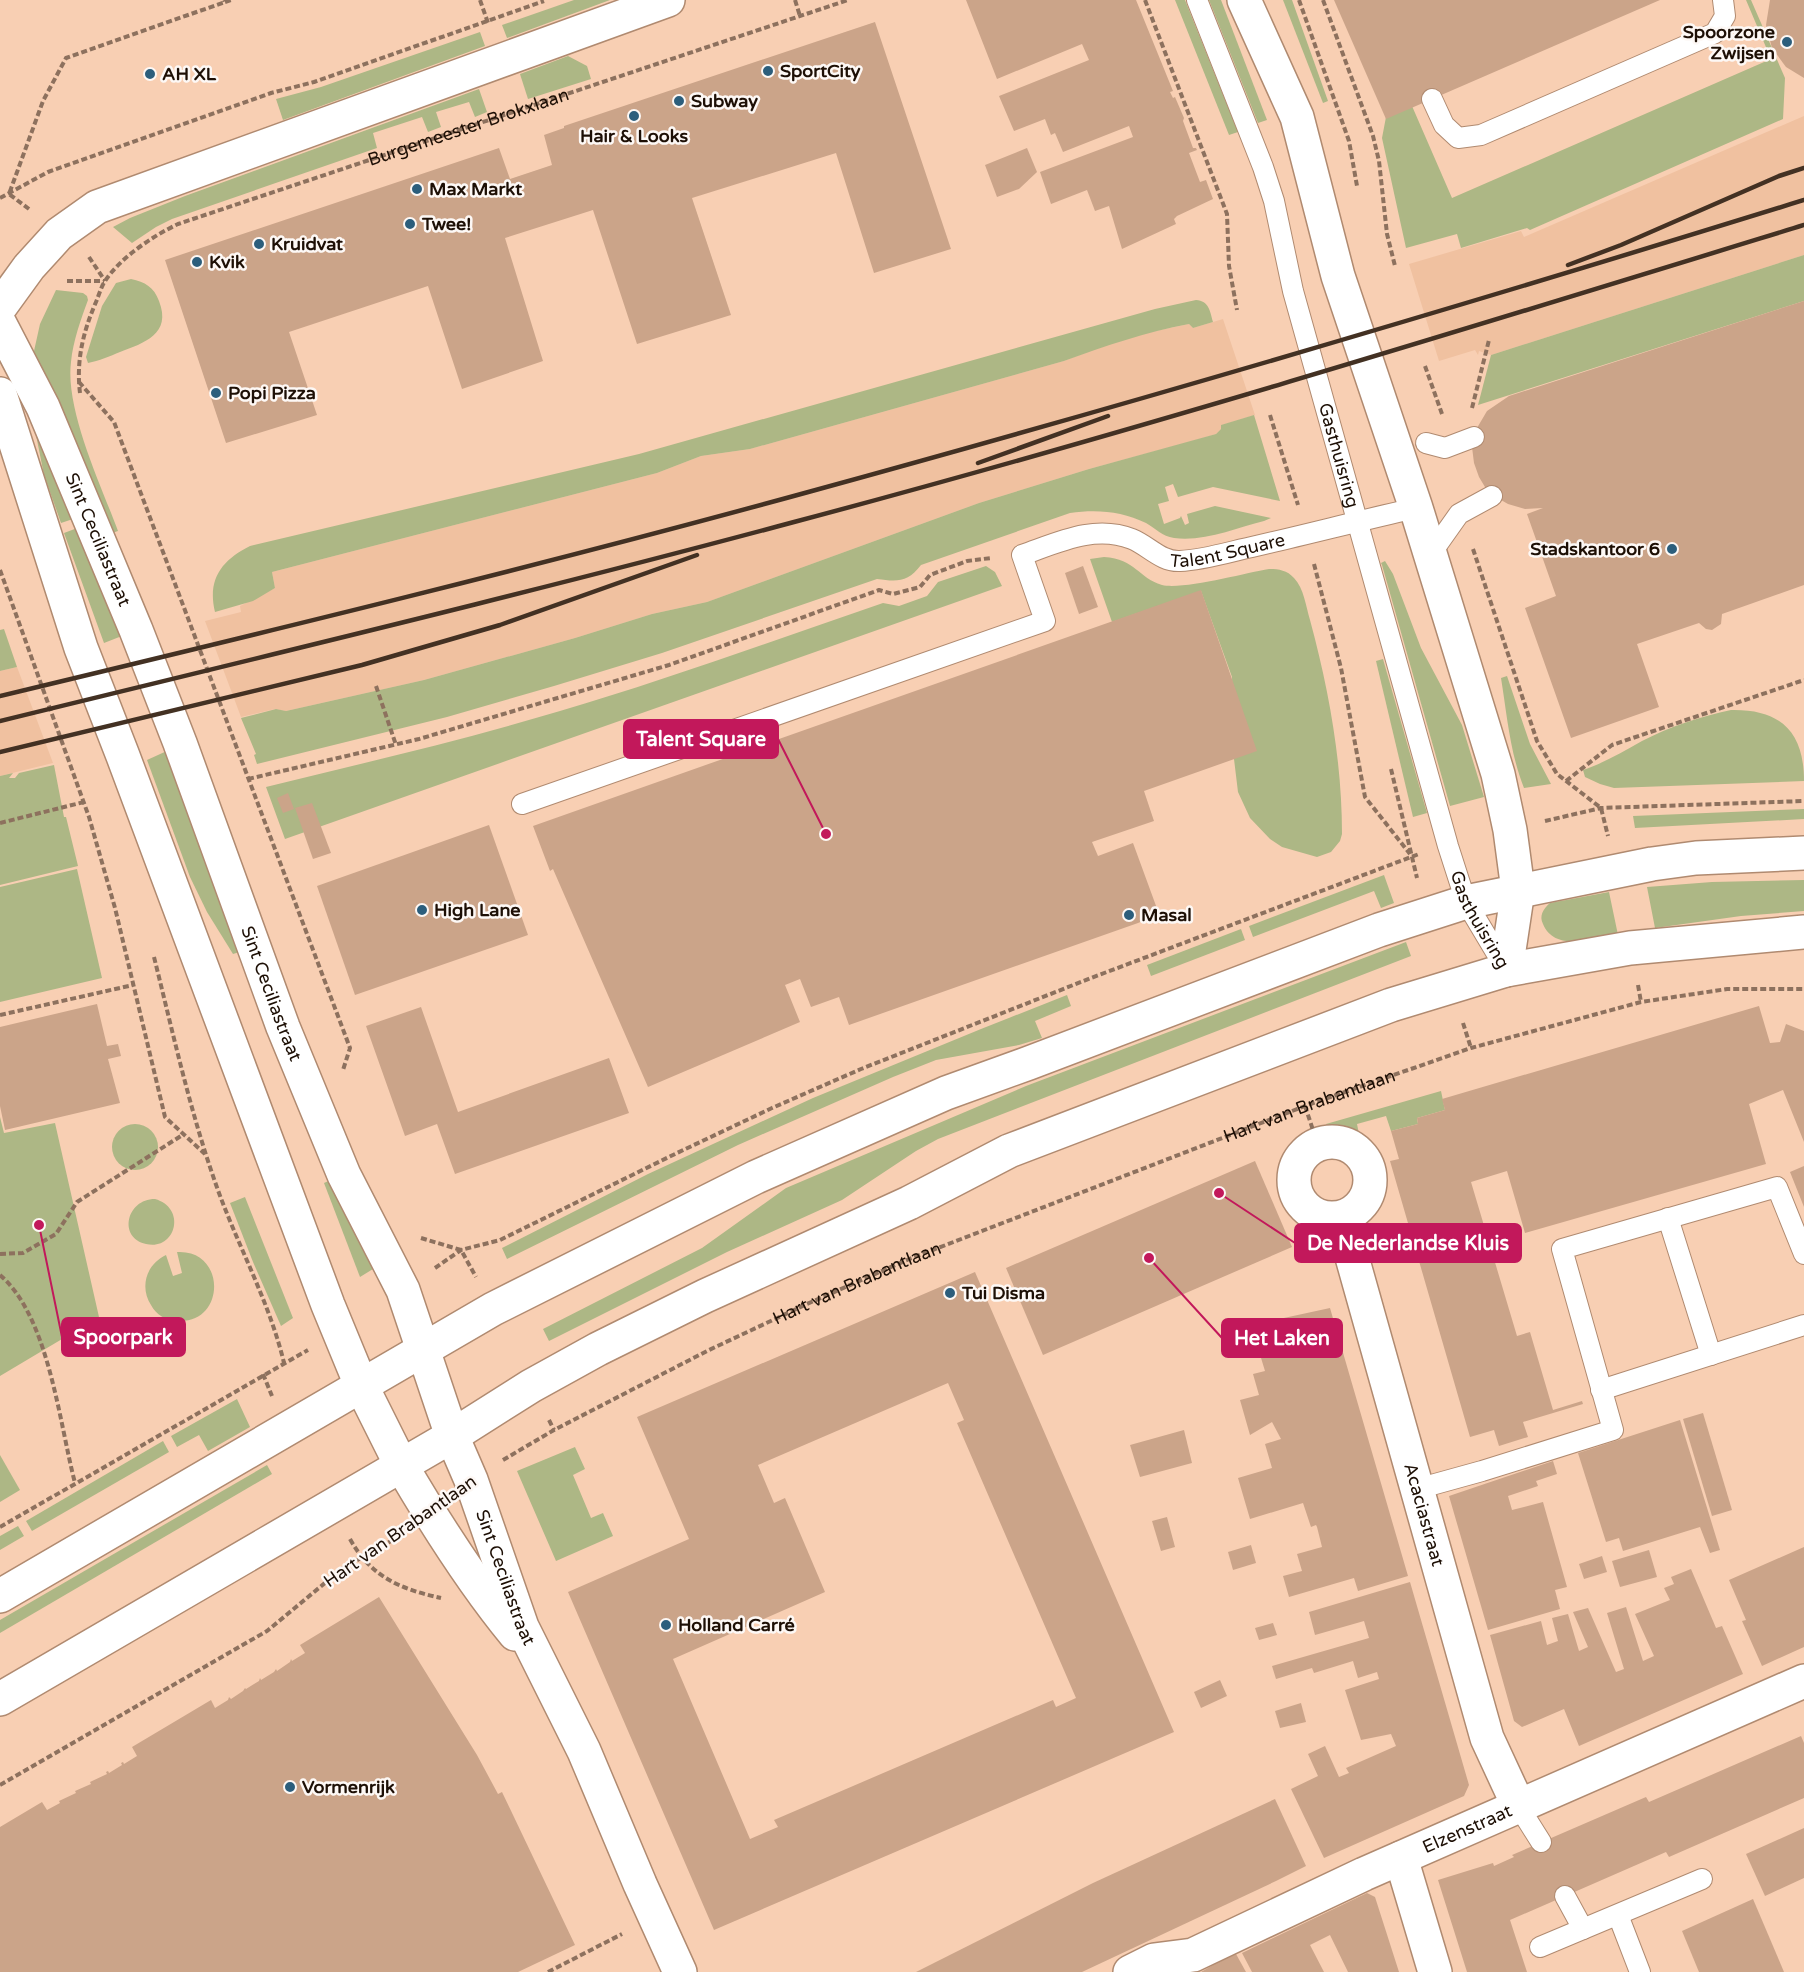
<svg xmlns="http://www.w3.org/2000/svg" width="1804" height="1972" font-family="'Varela Round',sans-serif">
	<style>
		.built { fill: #f0c1a0 }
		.green { fill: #adb785 }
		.building { fill: #cba489; fill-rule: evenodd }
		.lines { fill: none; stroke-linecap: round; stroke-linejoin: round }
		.service-casing { stroke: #b08a70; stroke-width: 22 }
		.minor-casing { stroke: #b08a70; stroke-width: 36 }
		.tertiary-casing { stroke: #b08a70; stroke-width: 36 }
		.path { stroke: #8d715e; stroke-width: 4; stroke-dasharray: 6 3; stroke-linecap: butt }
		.service { stroke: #fff; stroke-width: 20 }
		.minor { stroke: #fff; stroke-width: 33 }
		.tertiary { stroke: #fff; stroke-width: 33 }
		.rail { stroke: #433123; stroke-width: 4.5 }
		.poi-dot { fill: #2c5e7c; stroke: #fdf8f5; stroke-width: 2 }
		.labels { text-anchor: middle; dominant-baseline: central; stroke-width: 5; stroke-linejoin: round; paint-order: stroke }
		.poi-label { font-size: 18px; font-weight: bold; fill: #1d0f05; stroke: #fdf8f5; text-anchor: start }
		.street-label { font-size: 18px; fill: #1d0f05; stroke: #fdf8f5 }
		.leader { fill: none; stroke: #c2185b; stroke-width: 2 }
		.callout-dot { fill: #c2185b; stroke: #fdf8f5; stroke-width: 2 }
		.callout { fill: #c2185b; stroke: #c2185b; stroke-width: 2 }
		.callout-label { font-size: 20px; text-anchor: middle; font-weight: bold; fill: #fff }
	</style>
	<rect width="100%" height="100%" fill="#f8cfb3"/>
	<!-- built -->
	<g class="built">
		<path d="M1804,116V255L1491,355L1479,351L1478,355L1475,350L1439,361L1409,264L1521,231L1524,237Z"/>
		<path d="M1223,319L1255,415L1222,425V428L1216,434L1200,439L1089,469L979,503L707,602L652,614L575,638L424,680L286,711L275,709L241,717L205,621L241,612L240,606L275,588L272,572L657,473L701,456L750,449L1064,361L1108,344L1146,333L1189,324L1193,328Z"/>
		<path d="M17,667L53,763L0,776V671Z"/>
	</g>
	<!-- green -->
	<g class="green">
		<path d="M574,0H610L507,38L502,25Z"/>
		<path d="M1175,0H1185L1238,132L1229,135Z"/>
		<path d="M1209,0H1221L1267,120L1258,123Z"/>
		<path d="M1283,0H1292L1328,101L1323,103Z"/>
		<path d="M1746,0H1751L1785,78L1783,119L1530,230L1527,228L1461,248L1457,234L1406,248L1382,138L1386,117L1412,106L1452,198L1771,59Z"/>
		<path d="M480,32L485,46L283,120L276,99L321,87Z"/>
		<path d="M568,56L587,66L591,79L528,99L520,74Z"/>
		<path d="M479,89L487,112L475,117L469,102L436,112L441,127L428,132L422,117L373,133L377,148L172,219L156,227L132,243L113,227L130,218L185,196Z"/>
		<path d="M1804,255V301L1478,405L1491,355Z"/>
		<path d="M131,279C145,282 154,287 159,301C172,334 144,343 120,352C110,356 99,361 88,363L86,357L102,306L116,283Z"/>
		<path d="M56,290L83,293L87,296L88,300C81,319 73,341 71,362C65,410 101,485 118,531L112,533L32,360L40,324Z"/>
		<path d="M1196,300C1209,301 1210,311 1213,322L1193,328L1189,324C1146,332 1105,346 1064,361L750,449L701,456L657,473L272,572L275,588L253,601L215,612C207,579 222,560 250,546L639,454L1155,309Z"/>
		<path d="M1254,415L1280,501L1213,487L1178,497L1173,484L1165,487L1169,501L1158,504L1164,524L1180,518L1181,516L1185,525L1189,523L1187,514L1215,506L1271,518L1264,521C1236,528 1204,542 1174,538C1162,536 1156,529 1146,523C1122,511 1096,509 1070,513L921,565C908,582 898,582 877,579L662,653L554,686L447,717L257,764L254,755L256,754L241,718L276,709L286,711L424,680L575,638L652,614L707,602L979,503L1089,469L1216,434L1221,429V425Z"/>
		<path d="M37,427L41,429C73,496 101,564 127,634L104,643L64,533L80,527L76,518L61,523L44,475L35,430Z"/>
		<path d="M1104,557C1136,559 1138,578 1162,585C1183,590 1245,573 1269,569C1278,569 1287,570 1294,578C1304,588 1306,607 1310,620C1329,690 1342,762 1342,834L1340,841L1331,852L1317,857L1282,847L1270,839L1250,818L1238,792L1234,759L1232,677L1201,591L1112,622L1090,559Z"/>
		<path d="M1385,561L1393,574L1421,648L1462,725L1484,797L1450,806L1382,565L1381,563Z"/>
		<path d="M986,566L995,572L1002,586L285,839L266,787C364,763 463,740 560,711C669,679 775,640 883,603L899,606L927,596L938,582Z"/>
		<path d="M4,629L17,667L0,671V630Z"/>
		<path d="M1383,659L1427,813L1413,817L1376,661Z"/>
		<path d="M1507,676L1530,744L1551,784L1524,788C1510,753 1507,715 1501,678Z"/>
		<path d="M1731,710C1781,709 1804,732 1804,781L1614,788L1600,784L1585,777L1583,770C1604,763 1622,752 1642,741C1669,727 1702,716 1731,710Z"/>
		<path d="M169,750L243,951L233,954L207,912L190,877L147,760Z"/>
		<path d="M54,765L64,817H66L78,866L0,885V776L13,773L9,778H15L19,773Z"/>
		<path d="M1804,809V819L1635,828L1633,816Z"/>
		<path d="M77,869L102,978L0,1002V887Z"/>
		<path d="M1384,875L1394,903L1381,908L1374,891L1253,937L1249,926Z"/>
		<path d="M1804,880V911L1741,916L1655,928L1647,887L1712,882Z"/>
		<path d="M1609,892L1618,935C1595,938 1555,953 1543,924C1539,916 1543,909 1550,903Z"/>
		<path d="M1241,929L1245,940L1151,976L1147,965Z"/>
		<path d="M1406,942L1411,956L938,1139L916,1151L842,1200L727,1252L549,1341L543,1329L702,1248L786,1188L1026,1086Z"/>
		<path d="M1067,995L1071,1006L1035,1021L1042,1038L1019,1045L936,1060L893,1077L738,1145L507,1259L502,1248L648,1174L813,1098L981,1029Z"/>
		<path d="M1441,1091L1445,1110L1417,1118L1418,1124L1391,1131L1386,1116L1357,1124L1360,1139L1345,1131L1328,1129L1326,1124Z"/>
		<path d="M0,1117L4,1133L55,1123L99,1317L0,1376Z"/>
		<circle cx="135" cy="1147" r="23"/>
		<path d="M333,1179L373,1269L360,1277L324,1183Z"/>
		<path d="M245,1197L293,1318L281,1326L253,1262L230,1203Z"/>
		<path d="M155,1199C187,1208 176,1251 146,1244C118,1238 126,1199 155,1199Z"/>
		<path d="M177,1252C227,1249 226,1325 177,1321C166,1320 156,1315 151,1305C139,1286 147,1264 166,1255L173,1276L182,1273Z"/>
		<path d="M237,1399L250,1427L208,1451L199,1435L177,1447L171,1436Z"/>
		<path d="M163,1441L169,1452L32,1531L26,1521Z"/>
		<path d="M575,1447L585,1469L573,1475L591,1518L603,1513L613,1536L556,1561L517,1471Z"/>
		<path d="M0,1455L20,1490L0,1502Z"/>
		<path d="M267,1465L272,1474L0,1633V1620Z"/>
		<path d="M18,1526L24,1536L0,1550V1536Z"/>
	</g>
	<!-- building -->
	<g class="building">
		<path d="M966,0H1136L1173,91L1170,92L1173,98L1175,97L1184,118L1183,121L1193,148H1196L1197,150L1189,153L1200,182L1206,180L1213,199L1177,216L1174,219L1176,224L1122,249L1109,206L1095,211L1087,190L1051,204L1040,172L1133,137L1129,126L1063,152L1055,133L1051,135L1045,119L1014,131L999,96L1089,60L1082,44L997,79Z"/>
		<path d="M1334,0H1660L1386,119Z"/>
		<path d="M1770,0H1804V78L1786,67L1772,48L1766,25Z"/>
		<path d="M875,22L951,249L874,273L836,153L692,198L731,315L637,344L593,210L505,238L543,361L462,389L428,286L289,332L317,415L226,443L165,260L499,148L510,179L552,165L544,135L564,128V126Z"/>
		<path d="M1027,148L1037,172L1019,189L997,197L985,165Z"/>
		<path d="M1804,301V585L1722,614L1721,624L1712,630L1706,629L1699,623L1637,644L1659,707L1571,738L1525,608L1556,596L1527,514L1543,508L1525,509L1508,504L1494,496L1485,487L1479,477L1474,463L1472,447L1477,428L1487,411L1509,396Z"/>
		<path d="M1083,566L1098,607L1079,614L1065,573Z"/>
		<path d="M1201,590L1257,751L1144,791L1154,821L1092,842L1098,856L1133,843L1159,914L1138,923L849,1025L839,997L811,1007L800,979L785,985L800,1022L648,1087L553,869L550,871L533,826Z"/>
		<path d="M288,793L294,809L283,813L277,798Z"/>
		<path d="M312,803L331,853L313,859L295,808Z"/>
		<path d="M489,825L528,935L355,995L317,886Z"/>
		<path d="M97,1004L107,1046L118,1044L121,1056L108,1059L120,1103L5,1130L0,1106V1027Z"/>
		<path d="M1759,1006L1770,1043L1780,1042L1786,1024L1804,1031V1142L1783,1090L1749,1104L1766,1164L1525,1233L1507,1171L1471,1182L1517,1336L1530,1332L1553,1410L1582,1401L1583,1404L1523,1422L1528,1437L1499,1446L1494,1430L1470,1437L1390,1161L1399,1159L1391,1131L1418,1124L1417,1118L1445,1110L1442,1099Z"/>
		<path d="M421,1007L458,1112L609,1058L629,1113L455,1174L437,1124L405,1136L366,1026Z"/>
		<path d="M1255,1161L1292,1247L1043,1355L1006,1268Z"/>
		<path d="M1804,1166V1207L1790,1172Z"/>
		<path d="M975,1272L1174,1732L714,1930L568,1592L689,1539L637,1417ZM948,1383L964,1420L957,1423L1076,1698L1056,1707L1053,1700L774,1820L778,1827L750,1839L673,1659L825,1592L785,1498L774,1503L758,1465Z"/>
		<path d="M1330,1308L1408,1576L1358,1591L1354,1578L1289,1597L1283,1576L1302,1571L1297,1554L1322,1547L1317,1527L1316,1525L1311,1527L1303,1503L1250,1519L1238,1478L1272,1468L1265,1444L1281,1439L1272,1422L1250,1435L1240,1400L1259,1395L1253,1374L1265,1371L1251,1325Z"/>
		<path d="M1703,1413L1732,1510L1712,1516L1683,1419Z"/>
		<path d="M1680,1420L1720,1550L1710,1553L1700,1527L1623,1551L1619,1538L1606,1542L1578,1453Z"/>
		<path d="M1184,1430L1192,1463L1140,1477L1130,1445Z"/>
		<path d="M1553,1461L1557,1474L1536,1481L1538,1486L1508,1496L1512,1510L1543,1502L1567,1587L1555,1590L1560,1609L1488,1630L1449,1496Z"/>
		<path d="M1167,1517L1175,1547L1161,1551L1152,1521Z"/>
		<path d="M1251,1545L1256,1563L1233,1570L1228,1552Z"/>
		<path d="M1804,1547V1647L1762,1666L1742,1621L1746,1620L1729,1580Z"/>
		<path d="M1649,1550L1657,1577L1620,1587L1612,1561Z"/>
		<path d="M1602,1556L1607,1572L1584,1579L1579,1564Z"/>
		<path d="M1691,1569L1716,1628L1722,1626L1743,1674L1579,1746L1564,1709L1522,1727L1514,1721L1490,1635L1541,1621L1547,1645L1558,1641L1552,1618L1568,1614L1579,1651L1588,1647L1573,1612L1588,1608L1616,1672L1624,1669L1607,1613L1626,1607L1643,1661L1654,1656L1635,1614L1670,1600L1664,1588L1674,1584L1671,1577Z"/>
		<path d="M1410,1582L1469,1785L1464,1796L1324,1858L1291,1789L1318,1776L1308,1754L1325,1746L1339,1777L1349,1773L1346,1768L1396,1746L1391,1734L1361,1740L1345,1690L1379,1679L1377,1672L1358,1678L1353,1661L1314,1673L1312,1668L1276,1679L1272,1666L1369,1638L1364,1621L1315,1635L1309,1612Z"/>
		<path d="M379,1597L477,1755L498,1794L502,1792L575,1945L518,1972H0V1827L42,1802L47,1810L60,1803L59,1801L76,1793L75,1791L91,1784L90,1782L107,1774L106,1772L108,1771L109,1773L122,1765L121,1763L123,1762L124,1764L137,1756L132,1747L211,1700L215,1708L228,1700L229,1697L231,1699L243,1691L245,1688L246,1689L259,1681L260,1678L261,1680L274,1672L276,1669L277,1671L290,1662L291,1659L292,1661L305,1653L300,1645Z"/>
		<path d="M1273,1623L1277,1635L1259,1640L1255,1628Z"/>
		<path d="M1220,1680L1227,1696L1201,1708L1194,1692Z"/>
		<path d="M1301,1703L1306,1722L1280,1728L1275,1711Z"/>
		<path d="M1801,1736L1804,1743V1798L1669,1857L1666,1852L1510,1920L1527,1972H1467L1438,1880L1493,1863L1494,1866L1514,1857L1512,1855L1646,1797L1649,1802Z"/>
		<path d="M1275,1799L1306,1866L1276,1881L1082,1972H916L1093,1883Z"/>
		<path d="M1804,1828V1878L1765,1896L1746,1854Z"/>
		<path d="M1367,1893L1375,1897L1399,1972H1348L1330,1935L1310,1945L1324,1972H1252L1242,1953Z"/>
		<path d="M1753,1899L1784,1972H1699L1682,1931Z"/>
		<path d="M1236,1954L1246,1972H1201L1213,1965Z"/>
	</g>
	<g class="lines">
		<!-- service casing -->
		<g class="service-casing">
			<g id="service">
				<path id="s3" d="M1197,0L1263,167L1274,201L1293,291L1448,846L1466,902L1506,969"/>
				<path d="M1432,99L1444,125L1458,138L1481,135L1715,33L1725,16L1723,0"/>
				<path d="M1426,443L1445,448L1474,437"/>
				<path d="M1430,555L1459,514L1492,496"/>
				<path id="s4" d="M522,804L1045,621L1022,555C1057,543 1094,524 1132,539C1149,546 1161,562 1180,561C1205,560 1232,551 1256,546C1309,534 1362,520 1416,508"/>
				<path d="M1668,1218L1711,1355"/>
				<path d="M1601,1390L1804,1325"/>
				<path d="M1417,1489L1482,1471L1613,1430L1562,1249L1777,1187L1804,1254"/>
				<path d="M1519,1807L1541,1842"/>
				<path d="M1565,1896L1583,1929"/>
				<path d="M1618,1915L1640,1972"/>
				<path d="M1540,1947L1702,1879"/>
			</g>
		</g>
		<!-- minor casing -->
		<g class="minor-casing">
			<g id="minor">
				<path id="s5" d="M0,324L43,407L136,630L180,743L283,1027L344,1175L403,1290L452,1436L471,1480L522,1627L584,1751L640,1884L680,1972"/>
				<circle cx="1332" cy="1180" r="38"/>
				<path id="s6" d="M1341,1218L1487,1738L1519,1807"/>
				<path d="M401,1465C435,1523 472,1582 515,1634"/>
				<path d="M1401,1858L1435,1972"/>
				<path id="s7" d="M1130,1972L1154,1960L1193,1955L1364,1874L1804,1681"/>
			</g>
		</g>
		<!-- tertiary casing -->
		<g class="tertiary-casing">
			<g id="tertiary">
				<path d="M1244,0L1297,117L1338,276L1416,508L1498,774L1510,830L1518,890L1506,970"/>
				<path d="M0,307L29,267L59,234L97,207L668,0"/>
				<path d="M0,394L81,648L123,756L328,1305L361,1385L401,1465"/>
				<path d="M0,1596L493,1309L756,1177L946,1093L1029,1063L1379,930L1466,902L1652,864L1696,858L1804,853"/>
				<path d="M0,1699L452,1436L531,1386L598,1349L705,1296L909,1203L1009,1151L1391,1005L1506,970L1630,948L1804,932"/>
			</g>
		</g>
		<!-- path -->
		<g class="path">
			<path d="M480,0L488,23"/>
			<path d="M795,0L800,16"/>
			<path d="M1145,0L1227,214L1229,266L1237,310"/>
			<path d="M1299,0L1349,141L1357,186"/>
			<path d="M1323,0L1373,136L1379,161L1387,234L1395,266"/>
			<path d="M225,2L231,0"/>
			<path d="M0,198L48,172L271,93L314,82L544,1"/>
			<path d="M29,209L9,194L43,101L66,58L225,2L224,0"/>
			<path d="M89,257L105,281"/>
			<path d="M67,281H104"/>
			<path d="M1425,366L1442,414"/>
			<path d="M79,382L114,422L350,1048L343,1070"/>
			<path id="s1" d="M80,393C76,361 83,332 96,302C99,295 101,287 105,281C121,257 153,236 178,224L848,0"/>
			<path d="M1472,408L1489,340"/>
			<path d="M1270,415L1298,505"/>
			<path d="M1473,549L1537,741L1557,774L1601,808L1608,836"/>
			<path d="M1314,564L1341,668L1365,797L1410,854"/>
			<path d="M0,570L89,817L115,908L165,1117L205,1154"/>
			<path d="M376,686L396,745"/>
			<path d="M1391,769L1417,878"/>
			<path d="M248,779L419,739L669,665L879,590L893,594L920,587L930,575L967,561L991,558"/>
			<path d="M1566,781L1612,745L1804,680"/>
			<path d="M1545,821L1601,808L1804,801"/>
			<path d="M0,823L84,802"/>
			<path d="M154,957C174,1037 191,1116 219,1193C240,1250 270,1304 284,1363"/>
			<path d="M1638,985L1641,1002"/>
			<path d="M0,1015L133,985"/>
			<path d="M1463,1023L1471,1048"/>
			<path d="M1305,1106L1318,1145"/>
			<path d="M421,1238L461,1250L476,1277"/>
			<path d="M0,1254L23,1253L56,1234L77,1202L184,1134"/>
			<path d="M435,1268L461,1250L500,1240L677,1153L772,1108L861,1069L1091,978L1419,854"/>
			<path d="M0,1275C49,1317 59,1422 75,1483"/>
			<path d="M263,1374L272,1396"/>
			<path d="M549,1420L554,1430"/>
			<path id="s2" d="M503,1460L554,1430L709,1350L807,1304L907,1260L1305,1106L1471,1048L1641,1002L1727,989H1804"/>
			<path d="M0,1527L308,1350"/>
			<path d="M350,1539C371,1577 400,1589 441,1598"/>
			<path d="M0,1785L267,1631L343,1568L400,1536"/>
			<path d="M548,1972L622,1934"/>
		</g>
		<!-- service -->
		<use href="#service" class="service"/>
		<!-- minor -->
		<use href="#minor" class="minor"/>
		<!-- tertiary -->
		<use href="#tertiary" class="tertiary"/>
		<!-- rail -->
		<g class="rail">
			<path d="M1568,265L1621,245L1779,176L1804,168"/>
			<path d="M978,463L1108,416"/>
			<path d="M0,696C271,631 543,565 812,491C1144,400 1475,302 1804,200"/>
			<path d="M0,721C265,656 530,593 794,522C1133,432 1469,328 1804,225"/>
			<path d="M0,752L362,665L500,625L697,555"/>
		</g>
	</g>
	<!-- markers -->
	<g class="poi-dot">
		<circle cx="1787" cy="42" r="6"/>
		<circle cx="768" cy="71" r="6"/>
		<circle cx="150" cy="74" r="6"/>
		<circle cx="679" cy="101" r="6"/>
		<circle cx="634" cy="116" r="6"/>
		<circle cx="417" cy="189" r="6"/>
		<circle cx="410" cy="224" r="6"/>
		<circle cx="259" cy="244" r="6"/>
		<circle cx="197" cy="262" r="6"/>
		<circle cx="216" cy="393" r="6"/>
		<circle cx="1672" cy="549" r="6"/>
		<circle cx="422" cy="910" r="6"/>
		<circle cx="1129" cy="915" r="6"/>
		<circle cx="950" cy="1293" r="6"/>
		<circle cx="666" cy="1625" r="6"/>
		<circle cx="290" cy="1787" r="6"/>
	</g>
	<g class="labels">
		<!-- poi labels -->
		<g class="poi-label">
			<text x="1775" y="32" text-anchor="end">Spoorzone<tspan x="1775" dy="21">Zwijsen</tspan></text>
			<text x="780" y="71">SportCity</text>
			<text x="162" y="74">AH XL</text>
			<text x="691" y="101">Subway</text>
			<text x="634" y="136" text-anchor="middle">Hair &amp; Looks</text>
			<text x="429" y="189">Max Markt</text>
			<text x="422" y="224">Twee!</text>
			<text x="271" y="244">Kruidvat</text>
			<text x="209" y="262">Kvik</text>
			<text x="228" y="393">Popi Pizza</text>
			<text x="1660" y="549" text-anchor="end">Stadskantoor 6</text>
			<text x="434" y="910">High Lane</text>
			<text x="1141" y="915">Masal</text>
			<text x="962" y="1293">Tui Disma</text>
			<text x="678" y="1625">Holland Carré</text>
			<text x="302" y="1787">Vormenrijk</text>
		</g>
		<!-- street labels -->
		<g class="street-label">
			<text stroke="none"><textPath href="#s1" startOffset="516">Burgemeester Brokxlaan</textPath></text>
			<text stroke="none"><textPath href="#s3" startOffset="478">Gasthuisring</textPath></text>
			<text stroke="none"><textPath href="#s5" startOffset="237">Sint Ceciliastraat</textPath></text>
			<text stroke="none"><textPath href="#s4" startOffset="840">Talent Square</textPath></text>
			<text stroke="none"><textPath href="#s3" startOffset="964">Gasthuisring</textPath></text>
			<text stroke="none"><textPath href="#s5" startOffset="723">Sint Ceciliastraat</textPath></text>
			<text stroke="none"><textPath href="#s2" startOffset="882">Hart van Brabantlaan</textPath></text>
			<text stroke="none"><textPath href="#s2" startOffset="396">Hart van Brabantlaan</textPath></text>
			<text stroke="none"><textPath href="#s6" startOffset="308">Acaciastraat</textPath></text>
			<text transform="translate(400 1531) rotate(-35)">Hart van Brabantlaan</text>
			<text stroke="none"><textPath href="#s5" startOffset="1353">Sint Ceciliastraat</textPath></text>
			<text stroke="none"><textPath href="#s7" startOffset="368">Elzenstraat</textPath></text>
		</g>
	</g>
	<!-- callouts -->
	<path class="leader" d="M826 834L778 739M1219 1193L1295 1243M39 1225L62 1337M1149 1258L1222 1338"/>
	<g class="callout-dot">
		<circle cx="826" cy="834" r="6"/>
		<circle cx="1219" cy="1193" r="6"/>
		<circle cx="39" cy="1225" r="6"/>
		<circle cx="1149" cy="1258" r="6"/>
	</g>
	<g class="callout">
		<rect x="624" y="720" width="154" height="38" rx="6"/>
		<rect x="1295" y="1224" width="226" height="38" rx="6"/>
		<rect x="62" y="1318" width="123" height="38" rx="6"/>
		<rect x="1222" y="1319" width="120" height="38" rx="6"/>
	</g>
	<g class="callout-label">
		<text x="701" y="746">Talent Square</text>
		<text x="1408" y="1250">De Nederlandse Kluis</text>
		<text x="123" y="1344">Spoorpark</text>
		<text x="1282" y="1345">Het Laken</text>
	</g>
</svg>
